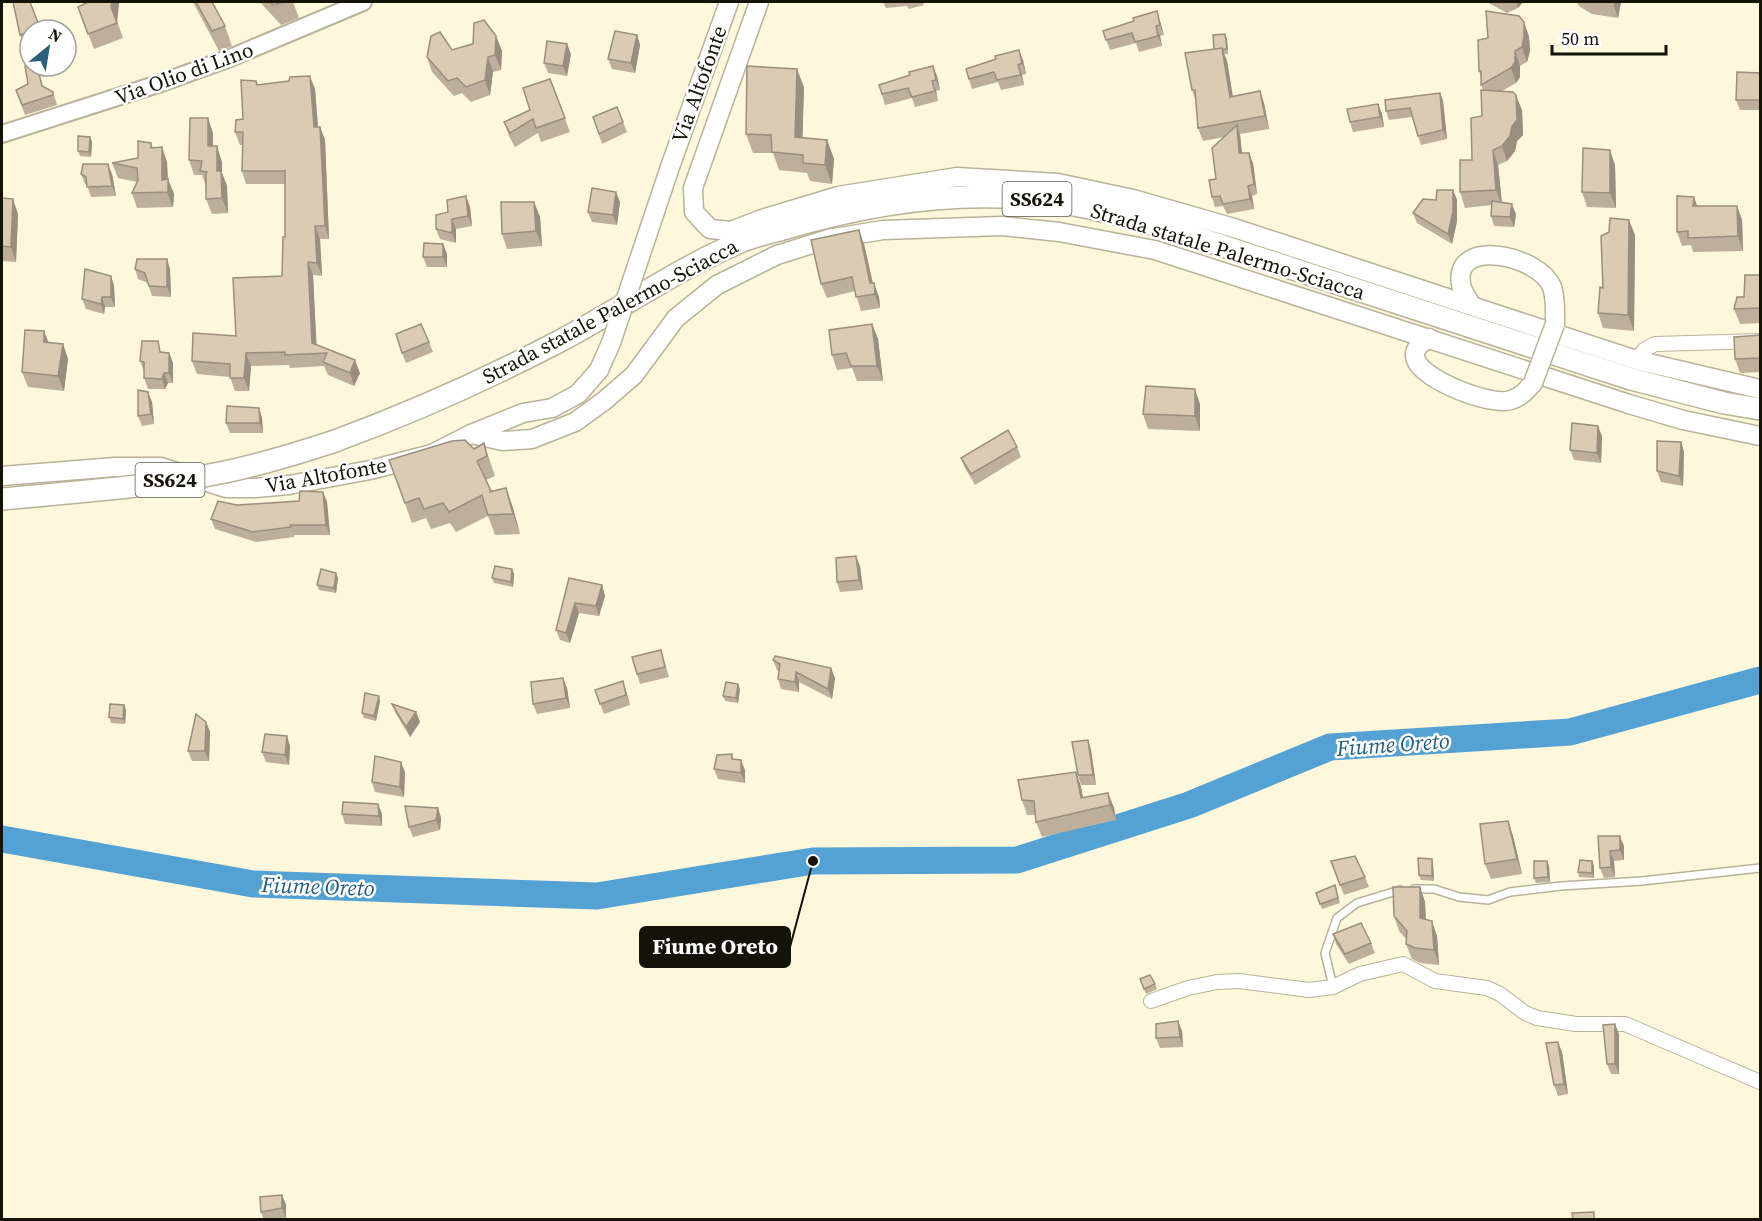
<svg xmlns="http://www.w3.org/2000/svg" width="1762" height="1221" font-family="'Source Serif 4',serif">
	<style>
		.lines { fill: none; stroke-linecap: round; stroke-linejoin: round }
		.river { stroke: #54a1d4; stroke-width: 27 }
		.service-casing { stroke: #b8b398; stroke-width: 10 }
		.minor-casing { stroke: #b8b398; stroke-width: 16 }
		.tertiary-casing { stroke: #b8b398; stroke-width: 20 }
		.secondary-casing { stroke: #b8b398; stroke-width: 21 }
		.primary-casing { stroke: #b8b398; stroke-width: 24 }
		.service { stroke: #fff; stroke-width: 7 }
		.minor { stroke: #fff; stroke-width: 14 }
		.tertiary { stroke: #fff; stroke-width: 16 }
		.secondary { stroke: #fff; stroke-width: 18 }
		.primary { stroke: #fff; stroke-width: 21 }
		.secondary-bridge-casing { stroke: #b8b398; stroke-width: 21; stroke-linecap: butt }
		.primary-bridge-casing { stroke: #b8b398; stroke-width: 24; stroke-linecap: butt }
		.secondary-bridge { stroke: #fff; stroke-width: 18 }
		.primary-bridge { stroke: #fff; stroke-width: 21 }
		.wall { fill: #bdaf9a }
		.shaded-wall { fill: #9a8e7d }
		.building { fill: #dccbb3; stroke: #9a8e7d; stroke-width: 1.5 }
		.labels { text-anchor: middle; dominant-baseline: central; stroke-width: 5; stroke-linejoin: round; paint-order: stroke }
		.shield { fill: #fff; stroke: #5b5a53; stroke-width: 1.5 }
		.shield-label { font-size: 20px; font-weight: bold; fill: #151309 }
		.street-label { font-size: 21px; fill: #151309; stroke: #fff }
		.water-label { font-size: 22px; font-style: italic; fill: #225b7e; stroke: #fff }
		.leader { fill: none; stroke: #151309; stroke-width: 2 }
		.callout-dot { fill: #151309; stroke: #fff; stroke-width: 2 }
		.callout { fill: #151309; stroke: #151309; stroke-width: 2 }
		.callout-label { font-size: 22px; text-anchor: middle; font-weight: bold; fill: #fff }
	</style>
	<rect width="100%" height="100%" fill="#fdf7db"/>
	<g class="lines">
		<!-- river -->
		<path class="river" d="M2,839L253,884L597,896L813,861L1017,860L1189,805L1330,747L1570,732L1760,680"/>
		<!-- service casing -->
		<g class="service-casing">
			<g id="service">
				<path d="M1414,889H1434L1459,897L1488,900L1510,892L1561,886L1642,881L1760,868"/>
				<path d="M1333,987L1325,953L1337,918L1357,903L1400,890"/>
			</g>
		</g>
		<!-- minor casing -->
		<g class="minor-casing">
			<g id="minor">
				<path d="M1636,360L1644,350L1655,344L1760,341"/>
				<path d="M1151,1001L1188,988L1217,982L1239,981L1309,990L1333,987L1360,974L1403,964L1435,981L1487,988L1500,994L1525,1013L1537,1018L1576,1024H1625L1760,1082"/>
			</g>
		</g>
		<!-- tertiary casing -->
		<g class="tertiary-casing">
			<path id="tertiary" d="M2,134L158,84L230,58L363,2"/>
		</g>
		<!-- secondary casing -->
		<g class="secondary-casing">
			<g id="secondary">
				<path d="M759,2L693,188L694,212L710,229L731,231L762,219L838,196L957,177L1058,183L1133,199L1234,228L1636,360L1760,389"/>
				<path d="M670,167L729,2"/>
				<path d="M1471,305C1468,299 1462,291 1461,284C1453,237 1539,255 1552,287C1556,299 1555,311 1555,324"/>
				<path d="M1429,338C1421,343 1412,349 1416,360C1423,380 1492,407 1511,400C1521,397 1527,390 1533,383"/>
				<path d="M471,434L503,441L532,439L575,422L604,401L634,375L676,318L717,285L777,255L828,239L883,230L1002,226L1059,232L1155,250L1629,404L1683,420L1760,436"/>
				<path d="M2,476L115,467H161L226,488H255L289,485L370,470L432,454L471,434L523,413L552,408L578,394L599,370L611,343"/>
			</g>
		</g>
		<!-- primary casing -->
		<g class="primary-casing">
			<path id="primary" d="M335,441C411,413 485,380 556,343C618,311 675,270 740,242C754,236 769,233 783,229C864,205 956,190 1040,200C1090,205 1138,220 1186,234L1631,379L1724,403L1760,409"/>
		</g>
		<!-- service -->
		<use href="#service" class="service"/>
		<!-- minor -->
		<use href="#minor" class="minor"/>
		<!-- tertiary -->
		<use href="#tertiary" class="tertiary"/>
		<!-- secondary -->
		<use href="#secondary" class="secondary"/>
		<!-- primary -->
		<use href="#primary" class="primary"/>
		<!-- secondary-bridge casing -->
		<g class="secondary-bridge-casing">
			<g id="secondary-bridge">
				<path d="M611,343L670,167"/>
				<path d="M1533,383L1555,324"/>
			</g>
		</g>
		<!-- primary-bridge casing -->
		<g class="primary-bridge-casing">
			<path id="primary-bridge" d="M2,499C76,492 152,487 225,472C262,464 299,453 335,441"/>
		</g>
		<!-- secondary-bridge -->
		<use href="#secondary-bridge" class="secondary-bridge"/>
		<!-- primary-bridge -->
		<use href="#primary-bridge" class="primary-bridge"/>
	</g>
	<!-- wall -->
	<g class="wall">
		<path d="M30,2L41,30H30V43L24,45L20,35Z"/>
		<path d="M193,2H212L225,26L232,46L219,51Z"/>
		<path d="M260,2H293L299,18L281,25Z"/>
		<path d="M883,2H922L924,5L909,9L907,6L886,8Z"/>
		<path d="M1487,2H1523L1518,8L1507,13Z"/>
		<path d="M1577,2H1621L1618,18L1592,14L1579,6Z"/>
		<path d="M119,3L117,22L123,38L94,49L78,7Z"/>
		<path d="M1160,21L1164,35L1160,36L1162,46L1139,52L1136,43L1110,50L1103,31Z"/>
		<path d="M1524,22L1529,37L1530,51L1527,62L1520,66V77L1516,83L1502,91L1522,110L1523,135L1517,141L1515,151L1507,161L1498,165L1502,202L1516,214L1514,227L1494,226L1491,216L1492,205L1465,208L1460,192L1472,160L1482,116L1483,90L1481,85V77L1479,71L1488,38Z"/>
		<path d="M1225,34L1227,39L1228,54H1224L1227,61L1233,97L1264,103L1269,129L1240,134L1242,153L1253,163L1257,194L1252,196L1254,209L1227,214L1223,206L1215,207L1212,197L1216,179L1224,137L1203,141L1198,128L1196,101L1192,90L1214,49Z"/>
		<path d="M637,35L640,45L635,73L612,69L608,59Z"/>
		<path d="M496,36L502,51L501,70L493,72L490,95L471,102L462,93L454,96L432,72L427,57Z"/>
		<path d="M571,54L567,76L548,73L544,63Z"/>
		<path d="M1023,60L1026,74L1022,75L1024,85L1001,90L998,82L972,89L966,69Z"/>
		<path d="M37,66L43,87L53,92L57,105L25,115L16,90L28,84Z"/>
		<path d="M1761,73V110H1740L1736,100Z"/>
		<path d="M937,76L940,90L936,91L938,101L915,107L912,98L885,105L879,85Z"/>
		<path d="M550,79L570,132L541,142L538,133L515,147L509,136L504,122L530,110Z"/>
		<path d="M256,81L258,85L315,89L318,127H320L325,140L329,239H320L322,276L313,275L316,344L360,373L354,386L328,375L324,366L290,368L289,365L251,366L249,391H235L230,377L197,374L192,361L236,336L282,276L285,237V184H246L242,171V145H240L235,132L243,119Z"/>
		<path d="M804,87L802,138L827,140L834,159L832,184L810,181L807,173L779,170L773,153H753L746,134Z"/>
		<path d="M1440,93L1443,101L1447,139L1421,145L1412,117L1389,120L1386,111Z"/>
		<path d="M1378,104L1382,114L1384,127L1353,132L1350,122Z"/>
		<path d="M593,117L623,122L627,132L602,144Z"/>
		<path d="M213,133V146L222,162V173L227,186L228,213L212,214L206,199V186L202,175H194L189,160Z"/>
		<path d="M90,137L92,142L91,157L80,156L78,151Z"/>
		<path d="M151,143L153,148L167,162L168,180L174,194L173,207L137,208L132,193L137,182L118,178L112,163L138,158Z"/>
		<path d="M1615,165L1616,208L1587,207L1582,192Z"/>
		<path d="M81,174H112L116,196L91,197L87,185L85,184Z"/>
		<path d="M1453,190L1457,200V221L1452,244L1417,223L1413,213Z"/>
		<path d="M466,196L470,207L472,226L456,229V243L440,239L436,229L448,212Z"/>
		<path d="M2,198L18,214L16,262L2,261Z"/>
		<path d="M534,202L540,217L542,246L507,249L502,234Z"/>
		<path d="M620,202L617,225L592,222L588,212Z"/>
		<path d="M1697,206H1737L1742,220L1743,251L1693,252L1691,245L1682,246L1677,232Z"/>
		<path d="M1635,235L1634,331L1603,328L1598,313L1603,288Z"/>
		<path d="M443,244L447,254V267H427L423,257Z"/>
		<path d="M864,244L873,283L879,297L880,308L861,311L855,291L827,298L821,284Z"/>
		<path d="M135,269H170L171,297L152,296L148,283L138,279Z"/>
		<path d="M1761,275V323L1740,324L1734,309Z"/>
		<path d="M111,276L114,286L115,307H105L104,314L86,309L82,299Z"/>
		<path d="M872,324L878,339L883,381H857L852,368L837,370L832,355Z"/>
		<path d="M1761,335V372L1740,373L1735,359Z"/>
		<path d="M429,342L433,352L406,363L402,353Z"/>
		<path d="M48,343L63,344L68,359L64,391L28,387L22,372Z"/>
		<path d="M162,351V352L169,353L173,363V383H168L165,389H148L144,378V371L140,361Z"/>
		<path d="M152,402L154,424L142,426L138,416Z"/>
		<path d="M1200,404V431L1148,429L1143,414Z"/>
		<path d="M259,408L262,418L263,433H230L226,423Z"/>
		<path d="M1602,436L1601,463L1574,460L1570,450Z"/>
		<path d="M1681,442L1684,452L1683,486L1661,482L1657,471Z"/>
		<path d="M484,443L495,476L486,480L491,491L506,488L513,508L520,534L495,535L488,516L456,532L450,523L431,529L426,518L412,523L389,460L474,449Z"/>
		<path d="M1017,447L1021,457L975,485L965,468L961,458Z"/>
		<path d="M323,492L327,502L330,535H294V537L256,542L215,529L211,519L237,505L299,501Z"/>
		<path d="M860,566L863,590L840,592L837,582Z"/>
		<path d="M512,569L514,574L513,587L494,583L492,578Z"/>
		<path d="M338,578L336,593L319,590L317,585Z"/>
		<path d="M569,578L602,585L605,596L599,616L579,613L570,643L560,640L556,630Z"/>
		<path d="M664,660L669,677L640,684L637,674Z"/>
		<path d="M773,660L835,678L832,699L799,682V692L781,689L778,679L779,671L777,670Z"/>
		<path d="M623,681L626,691L630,705L604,714L595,690Z"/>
		<path d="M567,688L570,708L537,714L533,704Z"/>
		<path d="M740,689L738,703L725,701L723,696Z"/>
		<path d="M380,701L376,721L364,718L362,713Z"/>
		<path d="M392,704L416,712L420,722L410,737L396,714Z"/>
		<path d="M124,705L126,710L125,724L111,723L109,717Z"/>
		<path d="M206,722L210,732L209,761H192L188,751Z"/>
		<path d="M287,736L290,746L289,765L266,762L262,752Z"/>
		<path d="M1088,740L1091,750L1096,785H1081L1078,775Z"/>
		<path d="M732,754L733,759L745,770V783L718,779L714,769Z"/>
		<path d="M405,772L404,797L375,792L372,782Z"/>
		<path d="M1076,772L1081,787L1083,798L1108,793L1114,808L1116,820L1042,837L1036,822V815H1027L1022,800Z"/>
		<path d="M378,804L382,814V826L345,824L342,814Z"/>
		<path d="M438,808L441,818L440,830L413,837L409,827Z"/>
		<path d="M1508,821L1513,836L1522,874L1491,879L1485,864Z"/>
		<path d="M1598,836L1624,846V860L1614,861L1615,877L1604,878L1600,868Z"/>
		<path d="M1432,859L1433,864L1434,881L1421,880L1419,875Z"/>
		<path d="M1331,861L1365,877L1369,887L1344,895Z"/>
		<path d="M1547,861L1549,866L1550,882L1536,883L1534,878Z"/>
		<path d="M1592,861L1594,866V878L1579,877L1578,872Z"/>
		<path d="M1335,885L1340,903L1322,909L1316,893Z"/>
		<path d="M1420,887L1425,902L1426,920L1437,936L1439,965L1420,963L1412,959L1406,944L1407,940L1399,931L1394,916Z"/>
		<path d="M1333,934L1371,943L1375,953L1349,964L1336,944Z"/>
		<path d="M1140,979L1155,984L1157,989L1146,994Z"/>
		<path d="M1178,1021L1182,1031L1183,1047L1160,1048L1156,1038Z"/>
		<path d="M1619,1034V1074H1611L1607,1064Z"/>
		<path d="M1562,1052L1568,1094L1558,1096L1554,1085Z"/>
		<path d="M282,1195L286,1205V1218L278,1220H264L261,1212Z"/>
	</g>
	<!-- shaded-wall -->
	<g class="shaded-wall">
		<path d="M112,2H118L119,3L117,22L123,38L111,7Z"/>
		<path d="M1516,2H1523L1518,8Z"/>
		<path d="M1613,2H1621L1618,18L1613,3Z"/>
		<path d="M1157,11L1160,21L1164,35L1160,25Z"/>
		<path d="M1524,22L1529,37L1530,51L1527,62L1522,47Z"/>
		<path d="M1156,26L1160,36L1162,46L1158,36Z"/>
		<path d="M1225,34L1227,39L1228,54L1227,49Z"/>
		<path d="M637,35L640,45L635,73L631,63Z"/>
		<path d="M496,36L502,51L501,70L495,55Z"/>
		<path d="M567,44L571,54L567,76L563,66Z"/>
		<path d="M1222,48L1227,61L1235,110L1230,97Z"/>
		<path d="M1019,50L1023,60L1026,74L1022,63Z"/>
		<path d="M1515,51L1520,66V77L1516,83L1511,68Z"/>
		<path d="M488,57L493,72L490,95L485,80Z"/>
		<path d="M1018,65L1022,75L1024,85Z"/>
		<path d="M933,66L937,76L940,90L936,80Z"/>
		<path d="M797,69L804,87L802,156L795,137Z"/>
		<path d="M310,76L315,89L319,140L314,127Z"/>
		<path d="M932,81L936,91L938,101Z"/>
		<path d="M1260,91L1264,103L1269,129L1265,116Z"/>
		<path d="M1440,93L1443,101L1447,139L1443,130Z"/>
		<path d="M1516,95L1522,110L1523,135L1517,141L1515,151L1507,161L1502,146Z"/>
		<path d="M1378,104L1382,114L1384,127L1380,117Z"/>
		<path d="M208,118L213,133V161L208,146Z"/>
		<path d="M1237,125L1240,135L1243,163L1239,153Z"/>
		<path d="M320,127L325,140L329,239L325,226Z"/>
		<path d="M90,137L92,142L91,157L89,152Z"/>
		<path d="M827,140L834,159L832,184L825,165Z"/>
		<path d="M217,146L222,162V173L227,186L228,213L222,198L217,171Z"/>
		<path d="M162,147L167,162L168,188V179L174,194L173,207L162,180Z"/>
		<path d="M1493,150L1498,165L1502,205L1496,190Z"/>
		<path d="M1610,150L1615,165L1616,208L1610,193Z"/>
		<path d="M1249,153L1253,163L1257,194L1254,184Z"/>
		<path d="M108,164L112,174L116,196L112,186Z"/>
		<path d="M1248,186L1252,196L1254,209L1250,199Z"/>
		<path d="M1453,190L1457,200V221L1452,244L1448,234Z"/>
		<path d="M616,192L620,202L617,225L613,215Z"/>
		<path d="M466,196L470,207L472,226L468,216Z"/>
		<path d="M1694,197L1699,211L1693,206Z"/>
		<path d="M13,199L18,214L16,262L11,247Z"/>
		<path d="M534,202L540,217L542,246L536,231Z"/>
		<path d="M1512,204L1516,214L1514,227L1510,217Z"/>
		<path d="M1737,206L1742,220L1743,251L1738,236Z"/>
		<path d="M452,219L456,229V243L452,233Z"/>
		<path d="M1629,220L1635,235L1634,331L1628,315Z"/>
		<path d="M315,226L320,239L322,276L317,263Z"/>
		<path d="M859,230L864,244L875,294L874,283L879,297L880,308L870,283Z"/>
		<path d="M443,244L447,254V267L443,257Z"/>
		<path d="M167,259L170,269L171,297L167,287Z"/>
		<path d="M308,262L313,275L317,353L312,343Z"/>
		<path d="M111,276L114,286L115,307L111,297Z"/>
		<path d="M102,297L105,307L104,314L101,304Z"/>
		<path d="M872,324L878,339L883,381L877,366Z"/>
		<path d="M44,331L50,346L44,342Z"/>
		<path d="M63,344L68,359L64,391L58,376Z"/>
		<path d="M169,353L173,363V383L169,373Z"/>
		<path d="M246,353L251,366L249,391L244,378Z"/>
		<path d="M355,360L360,373L354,386L350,373Z"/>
		<path d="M164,373L168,383L165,389L162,379Z"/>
		<path d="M1195,389L1200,404V431L1195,416Z"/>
		<path d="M148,392L152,402L154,424L151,414Z"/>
		<path d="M259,408L262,418L263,433L260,423Z"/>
		<path d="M1598,426L1602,436L1601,463L1597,453Z"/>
		<path d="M1681,442L1684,452L1683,486L1679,476Z"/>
		<path d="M506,488L513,508L520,534L513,514Z"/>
		<path d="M323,492L327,502L330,535L326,525Z"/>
		<path d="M856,556L860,566L863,590L859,580Z"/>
		<path d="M512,569L514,574L513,587L511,582Z"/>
		<path d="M336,573L338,578L336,593L334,588Z"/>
		<path d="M602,585L605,596L599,616L596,606Z"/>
		<path d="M575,603L579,613L570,643L566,633Z"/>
		<path d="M831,668L835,678L832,699L828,689Z"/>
		<path d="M796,672L799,682V692L795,682Z"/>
		<path d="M563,678L567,688L570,708L566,698Z"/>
		<path d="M623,681L626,691L630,705L626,695Z"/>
		<path d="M738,684L740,689L738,703L736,698Z"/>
		<path d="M379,696L380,701L376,721L374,716Z"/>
		<path d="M124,705L126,710L125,724L123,719Z"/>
		<path d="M416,712L420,722L410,737L406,727Z"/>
		<path d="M206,722L210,732L209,761L205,751Z"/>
		<path d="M287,736L290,746L289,765L285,755Z"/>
		<path d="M1088,740L1091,750L1096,785L1093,775Z"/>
		<path d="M741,760L745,770V783L741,773Z"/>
		<path d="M401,762L405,772L404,797L400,787Z"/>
		<path d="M1076,772L1081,787L1086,813L1081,798Z"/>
		<path d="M1108,793L1114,808L1116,820L1110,805Z"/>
		<path d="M378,804L382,814V826L379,816Z"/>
		<path d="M438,808L441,818L440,830L436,820Z"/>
		<path d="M1508,821L1513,836L1522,874L1517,859Z"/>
		<path d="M1620,836L1624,846V860L1620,850Z"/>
		<path d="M1610,851L1614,861L1615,877L1611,867Z"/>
		<path d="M1432,859L1433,864L1434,881L1432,876Z"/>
		<path d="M1547,861L1549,866L1550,882L1548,877Z"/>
		<path d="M1592,861L1594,866V878L1592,873Z"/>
		<path d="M1420,887L1425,902L1426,933L1420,918Z"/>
		<path d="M1432,921L1437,936L1439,965L1434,950Z"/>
		<path d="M1178,1021L1182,1031L1183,1047L1180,1037Z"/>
		<path d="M1615,1024L1619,1034V1074L1615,1064Z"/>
		<path d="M1558,1042L1562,1052L1568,1094L1564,1084Z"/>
		<path d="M282,1195L286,1205V1218L282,1208Z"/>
	</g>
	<!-- building -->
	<g class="building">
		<path d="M13,2H30L40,28L34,30H30V31L20,35Z"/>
		<path d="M88,2H112L111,7L117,23L88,34L78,7Z"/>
		<path d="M196,2H212L225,26L212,31Z"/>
		<path d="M270,2H283L273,5Z"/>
		<path d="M1157,11L1160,25L1156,26L1158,36L1135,42L1132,33L1106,40L1103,31L1134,21L1133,18Z"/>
		<path d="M1486,11L1519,16L1524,22V36L1522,47L1515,51V62L1511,68L1481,85V71H1479L1478,40L1488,38Z"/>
		<path d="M484,20L496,36L495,55L488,57L485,80L466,87L457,78L448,81L427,57L431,36L440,32L452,50L473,44L474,23Z"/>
		<path d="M615,31L637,35L631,63L608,59Z"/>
		<path d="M1225,34L1227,49H1214L1213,35Z"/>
		<path d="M547,41L567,44L563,66L544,63Z"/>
		<path d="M1222,48L1230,97L1260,91L1265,116L1198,128L1195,90H1192L1185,53Z"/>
		<path d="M1019,50L1022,63L1018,65L1021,75L997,80L994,72L969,79L966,69L996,59L995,56Z"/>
		<path d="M25,66H37L42,86L53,92V95L22,105L16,90L28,84Z"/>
		<path d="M747,66L797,69L795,137L827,140L825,165L803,163V155L772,152L771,135L746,134Z"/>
		<path d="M933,66L936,80L932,81L935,91L912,97L908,88L882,94L879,85L910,75L909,72Z"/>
		<path d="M1737,72L1761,73V100H1736Z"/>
		<path d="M310,76L314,127H320L325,226H315L317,263L308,262L312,343L355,360L350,373L323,362L327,353L285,355V352L246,353L244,378H230V364L192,361L193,333L236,336L233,278L282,276L283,237H285V171H242L243,132H235L236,120L243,119L241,80L256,81L257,85L289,81L290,77Z"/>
		<path d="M550,79L565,118L536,128L533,119L510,133L504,122L530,110L523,88Z"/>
		<path d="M1481,90L1513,92L1516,95L1517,120L1512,126L1510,136L1502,146L1493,150L1496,190L1460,192V160H1472L1471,118L1482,116Z"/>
		<path d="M1440,93L1443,130L1418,136L1410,108L1386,111L1385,100Z"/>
		<path d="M1378,104L1380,117L1350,122L1347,109Z"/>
		<path d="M617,107L623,122L599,134L593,117Z"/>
		<path d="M190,118H208V146H217V171H221L222,198L206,199V172H208L200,171L202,161L189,160Z"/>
		<path d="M1237,125L1239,153H1249L1254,184L1248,186L1250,199L1223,204L1220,196L1212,197L1209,180L1216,179L1212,148Z"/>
		<path d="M78,136L90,137L89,152L78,151Z"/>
		<path d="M138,141L151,143V148L162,147V180L168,179V192L132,193L138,180L137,168L112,163L138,158Z"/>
		<path d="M1583,148L1610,150V193L1582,192Z"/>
		<path d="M83,164H108L112,186L87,187L86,177L81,174Z"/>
		<path d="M592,188L616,192L613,215L588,212Z"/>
		<path d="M1437,190H1453V211L1448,234L1413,213L1423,199L1436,200Z"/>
		<path d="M466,196L468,216L452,219V233L436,229V215L448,212L447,200Z"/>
		<path d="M1677,196L1694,197L1693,206H1737L1738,236L1688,238V231L1677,232Z"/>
		<path d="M2,198L13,199L11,247L2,246Z"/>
		<path d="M1492,201L1512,204L1510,217L1491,216Z"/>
		<path d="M501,202H534L536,231L502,234Z"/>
		<path d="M1610,218L1629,220L1628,315L1598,313L1600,287L1603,288L1601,236L1609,232Z"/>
		<path d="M859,230L870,283H874L875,294L856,297L852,277L821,284L811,240Z"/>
		<path d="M424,243L443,244V257H423Z"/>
		<path d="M137,259H167V287L149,286L145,273L135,269Z"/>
		<path d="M85,269L111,276V297H102L101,304L82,299Z"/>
		<path d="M1745,275H1761V308L1734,309L1737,297H1744Z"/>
		<path d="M421,324L429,342L402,353L396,334Z"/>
		<path d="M872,324L877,366H851L846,353L832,355L829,330Z"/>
		<path d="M25,330L44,331V342L63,344L58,376L22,372Z"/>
		<path d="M1761,335V358L1735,359L1734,337Z"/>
		<path d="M142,341H158L160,352L169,353V373H164L162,379L144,378V362L140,361Z"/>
		<path d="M1146,386L1195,389V416L1143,414Z"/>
		<path d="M138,390L148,392L151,414L138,416Z"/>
		<path d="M227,406L259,408L260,423H226Z"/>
		<path d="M1572,423L1598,426L1597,453L1570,450Z"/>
		<path d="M1008,430L1017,447L971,474L961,458Z"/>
		<path d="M465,440L474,449L484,443L487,456L477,461L491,491L489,492L506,488L513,514L488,515L482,495L449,512L443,503L424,509L419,498L405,503L389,460L452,441Z"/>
		<path d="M1657,441L1681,442L1679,476L1657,471Z"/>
		<path d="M300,491L323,492L326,525H290L291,527L253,532L211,519L218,501L237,505L299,501Z"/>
		<path d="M856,556L859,580L837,582L836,558Z"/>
		<path d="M495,566L512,569L511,582L492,578Z"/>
		<path d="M321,569L336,573L334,588L317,585Z"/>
		<path d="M569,578L602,585L596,606L575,603L566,633L556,630Z"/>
		<path d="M661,650L665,667L637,674L632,657Z"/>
		<path d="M775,656L831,668L828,689L796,672L795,682L778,679L780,664L773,660Z"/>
		<path d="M563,678L566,698L533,704L531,682Z"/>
		<path d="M623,681L626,695L600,704L595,690Z"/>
		<path d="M726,682L738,684L736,698L723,696Z"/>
		<path d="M365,693L379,696L374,716L362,713Z"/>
		<path d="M110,704L124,705L123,719L109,717Z"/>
		<path d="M392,704L416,712L406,727Z"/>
		<path d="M196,714L206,722L205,751H188Z"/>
		<path d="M265,734L287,736L285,755L262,752Z"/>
		<path d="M1088,740L1093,775H1078L1072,742Z"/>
		<path d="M732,754V759L741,760V773L714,769L717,755Z"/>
		<path d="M375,756L401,762L400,787L372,782Z"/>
		<path d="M1076,772L1081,798L1108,793L1110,805L1036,822L1034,801L1022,800L1018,780Z"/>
		<path d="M343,802L378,804L379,816L342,814Z"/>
		<path d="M405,806L438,808L436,820L409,827Z"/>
		<path d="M1508,821L1517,859L1485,864L1480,824Z"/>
		<path d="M1598,836H1620V850L1610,851L1611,867L1600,868Z"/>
		<path d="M1355,856L1365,877L1340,885L1331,861Z"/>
		<path d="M1418,858L1432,859V876L1419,875Z"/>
		<path d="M1580,860L1592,861V873L1578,872Z"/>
		<path d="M1534,861H1547L1548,877L1534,878Z"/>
		<path d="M1335,885L1338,898L1320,904L1316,893Z"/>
		<path d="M1393,887H1420V918L1432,921L1434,950L1415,948L1406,944L1407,931L1394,916Z"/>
		<path d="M1361,923L1371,943L1345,954L1333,934Z"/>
		<path d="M1150,975L1155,984L1144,989L1140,979Z"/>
		<path d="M1178,1021L1180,1037L1156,1038V1024Z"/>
		<path d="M1615,1024V1064H1607L1603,1025Z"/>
		<path d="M1558,1042L1564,1084L1554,1085L1546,1043Z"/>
		<path d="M282,1195V1208L261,1212L260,1197Z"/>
		<path d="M1594,1212V1220H1573L1572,1213Z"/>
	</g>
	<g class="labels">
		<!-- shield labels -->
		<g class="shield">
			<rect x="1002.5" y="182" width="69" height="34" rx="4.5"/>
			<rect x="135.5" y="463" width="69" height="34" rx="4.5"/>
		</g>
		<g class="shield-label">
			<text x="1037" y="199">SS624</text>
			<text x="170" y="480">SS624</text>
		</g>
		<!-- street labels -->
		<g class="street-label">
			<text transform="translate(184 73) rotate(-20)">Via Olio di Lino</text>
			<text transform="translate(699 84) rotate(-70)">Via Altofonte</text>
			<text transform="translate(1228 251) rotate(17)">Strada statale Palermo-Sciacca</text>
			<text transform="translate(610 311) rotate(-28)">Strada statale Palermo-Sciacca</text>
			<text transform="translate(326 475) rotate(-10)">Via Altofonte</text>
		</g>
		<!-- water labels -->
		<g class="water-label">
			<text transform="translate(1393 744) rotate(-4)">Fiume Oreto</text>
			<text transform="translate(318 886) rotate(2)">Fiume Oreto</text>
		</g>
	</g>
	<!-- callouts -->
	<path class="leader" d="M813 861L790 947"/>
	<circle class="callout-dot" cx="813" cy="861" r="6"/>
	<rect class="callout" x="640" y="927" width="150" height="40" rx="6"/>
	<g class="callout-label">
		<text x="715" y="954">Fiume Oreto</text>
	</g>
	<!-- border -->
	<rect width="1762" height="1221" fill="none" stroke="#151309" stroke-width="6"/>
	<!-- north arrow -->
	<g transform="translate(48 48) rotate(30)"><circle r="28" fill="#ffffff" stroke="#a1a19d" stroke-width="1.5"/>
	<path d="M0-4.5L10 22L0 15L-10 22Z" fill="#295f7a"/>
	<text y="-9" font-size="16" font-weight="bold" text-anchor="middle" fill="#151309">N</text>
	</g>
	<!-- scale -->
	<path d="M1552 45v9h114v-9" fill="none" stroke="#151309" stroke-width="3"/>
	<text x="1561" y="45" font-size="18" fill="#151309" stroke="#ffffff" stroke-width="4.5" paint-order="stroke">50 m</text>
</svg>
